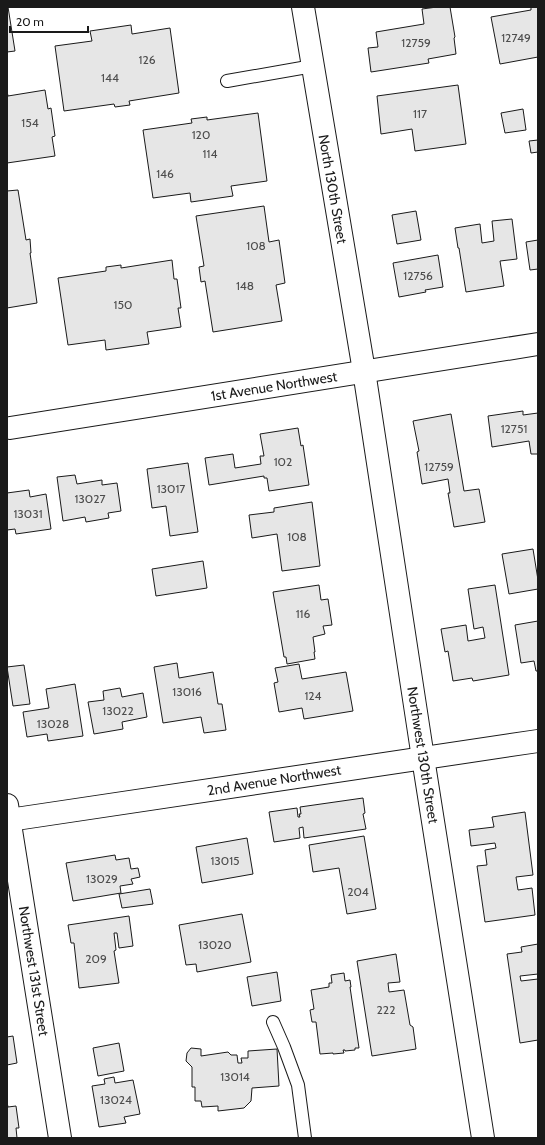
<svg xmlns="http://www.w3.org/2000/svg" width="545" height="1145" font-family="Cabin,sans-serif">
	<style>
		.building { fill: #e6e6e6; stroke: #1a1a1a }
		.lines { fill: none; stroke-linecap: round; stroke-linejoin: round }
		.service-casing { stroke: #1a1a1a; stroke-width: 14 }
		.minor-casing { stroke: #1a1a1a; stroke-width: 24 }
		.tertiary-casing { stroke: #1a1a1a; stroke-width: 24 }
		.service { stroke: #fff; stroke-width: 12 }
		.minor { stroke: #fff; stroke-width: 22 }
		.tertiary { stroke: #fff; stroke-width: 22 }
		.labels { text-anchor: middle; dominant-baseline: central; stroke-width: 3; stroke-linejoin: round; paint-order: stroke }
		.number-label { font-size: 12px; fill: #4d4d4d }
		.street-label { font-size: 14px; fill: #1a1a1a; stroke: #fff }
	</style>
	<rect width="100%" height="100%" fill="#fff"/>
	<!-- building -->
	<g class="building">
		<path d="M7,7H8L15,51L7,52Z"/>
		<path d="M437,7H450L455,37L454,38L456,54L428,59L429,63L371,72L368,48L378,47L376,32L424,24L422,9Z"/>
		<path d="M531,7H538V57L500,64L491,17L531,10Z"/>
		<path d="M131,25L132,34L170,28L179,93L129,101L130,105L115,107L114,104L64,111L55,46L92,41L90,31Z"/>
		<path d="M458,85L466,144L415,151L412,129L381,134L377,96Z"/>
		<path d="M45,90L48,109L51,108L55,136L52,137L55,156L7,163V91L8,96Z"/>
		<path d="M523,109L526,130L505,133L501,113Z"/>
		<path d="M258,113L267,181L231,186L233,196L191,202L190,193L153,198L143,130L192,123L191,119L207,117V120Z"/>
		<path d="M538,140V152L531,153L529,141Z"/>
		<path d="M18,190L26,240L30,239L31,253H30L37,303L7,308V191Z"/>
		<path d="M264,206L269,242L279,240L285,283L276,285L282,321L213,332L205,281L201,282L199,267L204,266L196,216Z"/>
		<path d="M416,211L421,240L397,244L392,215Z"/>
		<path d="M512,219L517,259L500,261L504,286L466,292L459,248H458L455,228L480,224L482,243L494,241L492,221Z"/>
		<path d="M538,240V269L530,270L526,242Z"/>
		<path d="M438,255L443,287L425,290L426,292L399,297L393,263Z"/>
		<path d="M172,260L174,279H177L181,308H178L181,327L147,332L149,344L106,350L105,340L68,345L58,278L106,271V267L121,265V268Z"/>
		<path d="M523,411V415L538,413V454H531L529,441L492,447L488,416Z"/>
		<path d="M451,414L464,491L479,489L485,522L454,527L448,493H450L448,479L422,484L417,452L419,451L413,421Z"/>
		<path d="M298,428L301,446L303,445L309,485L269,491L267,478H264V476L209,485L205,458L233,454L235,468L261,464L260,456H264L260,434Z"/>
		<path d="M188,463L198,532L170,536L166,506L152,508L147,469Z"/>
		<path d="M75,475L77,484L102,480V485L117,483L121,511L108,513L109,518L86,522L85,517L63,521L57,477Z"/>
		<path d="M29,490L30,497L46,494L51,529L16,534L15,529L7,530V493Z"/>
		<path d="M312,502L320,566L282,571L277,534L252,538L249,515L274,512V508Z"/>
		<path d="M533,549L538,580V589L509,594L502,554Z"/>
		<path d="M203,561L207,588L156,596L152,569Z"/>
		<path d="M319,585L321,600L328,599L332,625L323,626L325,634L313,637L315,652H314L315,659L287,664L286,657H284L273,592Z"/>
		<path d="M495,585L509,675L473,681L472,678L453,681L448,651L445,652L441,629L466,625L468,641L485,638L483,627L474,629L468,589Z"/>
		<path d="M538,621V671H536L534,661L521,663L515,625Z"/>
		<path d="M177,663L179,678L213,672L218,704H222L226,730L204,733L201,717L163,723L154,667Z"/>
		<path d="M299,664L302,679L346,672L353,711L304,719L302,708L279,712L274,683L278,682L275,668Z"/>
		<path d="M24,665L30,704L13,706L7,667Z"/>
		<path d="M75,684L83,736L48,741L47,734L27,737L23,712L49,708L46,689Z"/>
		<path d="M120,688L122,697L143,693L147,717L122,722L123,729L94,734L88,702L104,700L103,691Z"/>
		<path d="M363,798L365,813L363,814L366,829L304,838L303,827L299,828L300,838L274,842L269,812L297,808L298,817H300L299,814H301L300,807Z"/>
		<path d="M525,812L533,875L516,877L518,890L532,888L535,915L485,922L477,866L487,865L485,850L496,848L495,843L471,846L469,830L494,827L492,817Z"/>
		<path d="M364,836L376,909L347,914L339,868L313,872L309,845Z"/>
		<path d="M247,838L253,874L202,883L196,847Z"/>
		<path d="M115,855L116,860L129,858L131,869L138,868L140,877L131,879L133,884L120,886L121,893L73,901L66,863Z"/>
		<path d="M150,889L153,904L122,908L119,894Z"/>
		<path d="M242,914L251,962L197,972L196,964L186,965L179,925Z"/>
		<path d="M129,916L133,946L119,948L117,933H114L116,950L114,951L119,983L79,988L74,943H71L68,925Z"/>
		<path d="M538,944V974L520,976L521,981L538,979V1040L520,1043L507,954L522,952L521,947Z"/>
		<path d="M396,954L400,982L388,983L389,992L404,990L410,1025L413,1027L416,1049L372,1056L357,961Z"/>
		<path d="M277,972L281,1001L252,1006L247,977Z"/>
		<path d="M344,973L345,981L350,980L351,987H350L359,1048H355V1050L345,1051V1050H343L344,1053L333,1054V1053L320,1054L316,1022H312L310,1010L314,1009L311,990L329,987V983H332L331,975Z"/>
		<path d="M13,1036L17,1063L7,1065V1037Z"/>
		<path d="M119,1043L124,1071L98,1076L93,1048Z"/>
		<path d="M191,1048L201,1049V1056L228,1052L231,1055H237L238,1063H242L241,1058H248V1051L277,1049L279,1086L252,1088L251,1101L244,1108L218,1111V1106L202,1107L201,1101H195V1087H192V1067L186,1061L187,1053Z"/>
		<path d="M114,1077L115,1083L133,1080L140,1114L124,1117L126,1123L99,1127L92,1086L105,1084L104,1079Z"/>
		<path d="M7,1102L8,1107L16,1106L19,1128H16L17,1138H7Z"/>
	</g>
	<g class="lines">
		<!-- service casing -->
		<g class="service-casing">
			<g id="service">
				<path d="M227,81L313,66"/>
				<path d="M273,1022L284,1047L298,1085L305,1138"/>
			</g>
		</g>
		<!-- minor casing -->
		<g class="minor-casing">
			<g id="minor">
				<path d="M10,428L538,344"/>
				<path d="M7,805L60,1138"/>
				<path d="M9,820L538,741"/>
			</g>
		</g>
		<!-- tertiary casing -->
		<g class="tertiary-casing">
			<path id="tertiary" d="M303,7L364,371L423,758L483,1138"/>
		</g>
		<!-- service -->
		<use href="#service" class="service"/>
		<!-- minor -->
		<use href="#minor" class="minor"/>
		<!-- tertiary -->
		<use href="#tertiary" class="tertiary"/>
	</g>
	<g class="labels">
		<!-- number labels -->
		<g class="number-label">
			<text x="516" y="37">12749</text>
			<text x="416" y="42">12759</text>
			<text x="147" y="59">126</text>
			<text x="110" y="77">144</text>
			<text x="420" y="113">117</text>
			<text x="30" y="122">154</text>
			<text x="201" y="134">120</text>
			<text x="210" y="153">114</text>
			<text x="165" y="173">146</text>
			<text x="256" y="245">108</text>
			<text x="418" y="275">12756</text>
			<text x="245" y="285">148</text>
			<text x="123" y="304">150</text>
			<text x="514" y="428">12751</text>
			<text x="283" y="461">102</text>
			<text x="439" y="466">12759</text>
			<text x="171" y="488">13017</text>
			<text x="90" y="498">13027</text>
			<text x="28" y="513">13031</text>
			<text x="297" y="536">108</text>
			<text x="303" y="613">116</text>
			<text x="187" y="691">13016</text>
			<text x="313" y="695">124</text>
			<text x="118" y="710">13022</text>
			<text x="53" y="723">13028</text>
			<text x="225" y="860">13015</text>
			<text x="102" y="878">13029</text>
			<text x="358" y="891">204</text>
			<text x="215" y="944">13020</text>
			<text x="96" y="958">209</text>
			<text x="386" y="1009">222</text>
			<text x="235" y="1076">13014</text>
			<text x="116" y="1099">13024</text>
		</g>
		<!-- street labels -->
		<g class="street-label">
			<text transform="translate(333 189) rotate(80)">North 130th Street</text>
			<text transform="translate(274 386) rotate(-9)">1st Avenue Northwest</text>
			<text transform="translate(423 755) rotate(81)">Northwest 130th Street</text>
			<text transform="translate(274 780) rotate(-9)">2nd Avenue Northwest</text>
			<text transform="translate(34 971) rotate(81)">Northwest 131st Street</text>
		</g>
	</g>
	<!-- border -->
	<rect width="545" height="1145" fill="none" stroke="#1a1a1a" stroke-width="16"/>
	<!-- scale -->
	<path d="M10 26v6h78v-6" fill="none" stroke="#1a1a1a" stroke-width="2"/>
	<text x="16" y="26" font-size="12" fill="#1a1a1a" stroke="#ffffff" stroke-width="3" paint-order="stroke">20 m</text>
</svg>
